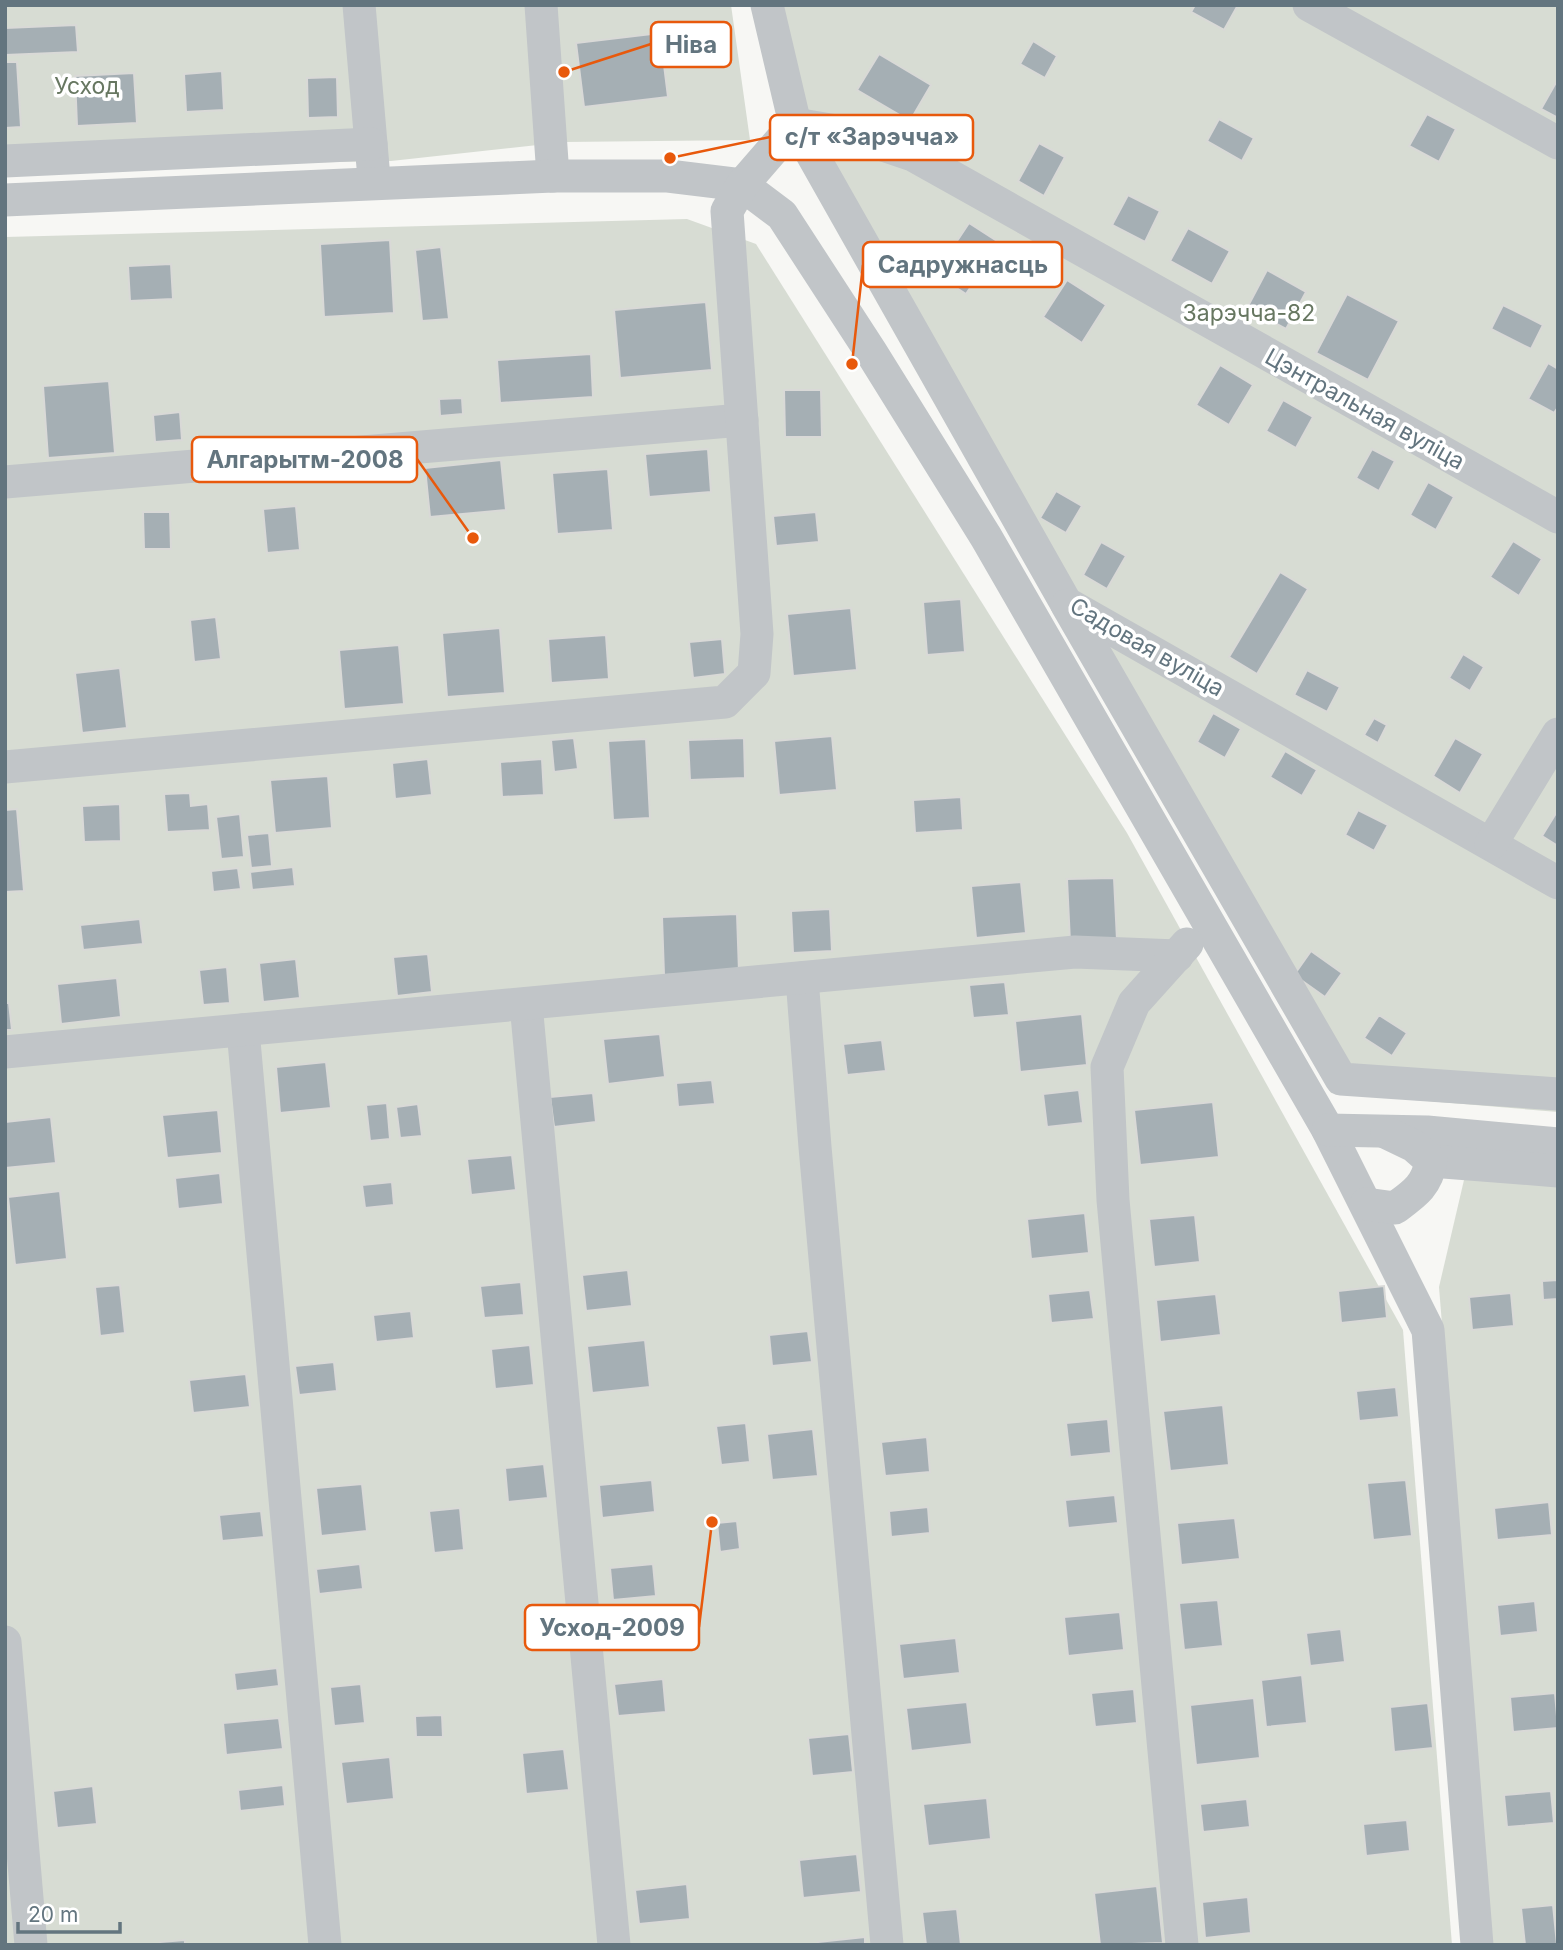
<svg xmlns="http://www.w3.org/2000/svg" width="1563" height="1950" font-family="Inter,sans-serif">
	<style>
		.green { fill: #d7dcd3 }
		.building { fill: #a5afb4; stroke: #d9d9d7; stroke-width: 2 }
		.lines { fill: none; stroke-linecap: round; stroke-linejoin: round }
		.minor { stroke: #c1c5c8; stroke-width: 33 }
		.labels { text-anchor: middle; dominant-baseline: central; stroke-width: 7; stroke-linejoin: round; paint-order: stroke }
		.park-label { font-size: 23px; fill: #677761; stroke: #fff }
		.street-label { font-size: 23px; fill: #63757f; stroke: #fff }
		.leader { fill: none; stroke: #e8590c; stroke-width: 2.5 }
		.callout-dot { fill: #e8590c; stroke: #fff; stroke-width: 2.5 }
		.callout { fill: #fff; stroke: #e8590c; stroke-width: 2.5 }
		.callout-label { font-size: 24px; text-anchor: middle; font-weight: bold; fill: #63757f }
	</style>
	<rect width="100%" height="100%" fill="#f7f7f4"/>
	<!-- green -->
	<g class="green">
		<path d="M5,5H731L750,140L565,142L391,161L5,168Z"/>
		<path d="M782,5H1558V1112L1331,1093L827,191Z"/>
		<path d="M687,219L756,244L1127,833L1403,1330L1452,1945H5V237Z"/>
		<path d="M1471,1150L1558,1157V1945H1492L1439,1287Z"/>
	</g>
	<!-- building -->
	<g class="building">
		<path d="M1195,5H1238L1224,30L1191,12Z"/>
		<path d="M76,25L78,52L5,55V28Z"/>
		<path d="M660,33L668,97L584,107L576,43Z"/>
		<path d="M1033,41L1057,56L1045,78L1020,64Z"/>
		<path d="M879,54L931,85L910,121L857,90Z"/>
		<path d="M5,62H17L21,127L5,128Z"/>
		<path d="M222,71L224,110L186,112L184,74Z"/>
		<path d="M134,73L137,123L77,126L75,76Z"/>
		<path d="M337,77L338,117L308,118L307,78Z"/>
		<path d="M1558,79V118L1541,109Z"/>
		<path d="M1427,114L1456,129L1439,162L1409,146Z"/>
		<path d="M1219,119L1254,138L1242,161L1207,141Z"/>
		<path d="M1039,143L1065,157L1044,196L1018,181Z"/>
		<path d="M1128,195L1160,211L1145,242L1112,225Z"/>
		<path d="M969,223L1000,243L966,294L935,274Z"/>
		<path d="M1188,228L1230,251L1212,284L1170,261Z"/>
		<path d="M390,240L394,313L324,317L320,244Z"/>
		<path d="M441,247L449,319L422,321L415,250Z"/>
		<path d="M171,264L173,299L130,301L128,266Z"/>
		<path d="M1267,270L1306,292L1286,329L1247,308Z"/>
		<path d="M1067,280L1106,305L1082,343L1043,317Z"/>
		<path d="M1347,294L1399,321L1368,380L1316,353Z"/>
		<path d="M706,302L712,370L620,378L614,310Z"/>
		<path d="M1503,305L1543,325L1531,349L1491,329Z"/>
		<path d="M591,354L593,397L500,403L497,360Z"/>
		<path d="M1548,363L1558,369V407L1554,413L1528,399Z"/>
		<path d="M1220,365L1253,385L1229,425L1196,405Z"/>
		<path d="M109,381L115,453L48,458L43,386Z"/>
		<path d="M784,390H821L822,437H785Z"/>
		<path d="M462,398L463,414L440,416L439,399Z"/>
		<path d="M1283,400L1313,417L1296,448L1266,431Z"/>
		<path d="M180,412L182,440L155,442L153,415Z"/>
		<path d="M708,449L711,492L649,497L645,454Z"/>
		<path d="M1372,449L1395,461L1379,491L1356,478Z"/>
		<path d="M501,460L506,510L430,517L425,468Z"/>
		<path d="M608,469L613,530L557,534L552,473Z"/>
		<path d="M1428,482L1454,497L1436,530L1410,515Z"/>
		<path d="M1056,491L1082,506L1066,533L1040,518Z"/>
		<path d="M296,506L300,550L267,553L263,509Z"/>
		<path d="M143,512H170L171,549H144Z"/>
		<path d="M816,512L819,542L776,546L773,516Z"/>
		<path d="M1513,541L1542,559L1519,596L1490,577Z"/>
		<path d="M1101,542L1126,556L1107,589L1083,575Z"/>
		<path d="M1280,572L1308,589L1257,674L1229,657Z"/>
		<path d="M961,599L965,652L927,655L923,602Z"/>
		<path d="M851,608L857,670L793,676L787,614Z"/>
		<path d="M216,617L221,659L194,662L190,620Z"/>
		<path d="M500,628L505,693L447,697L442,633Z"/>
		<path d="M606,635L609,679L551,683L548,639Z"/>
		<path d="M722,639L725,674L693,678L689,642Z"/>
		<path d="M399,645L404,704L344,709L339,650Z"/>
		<path d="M1463,654L1484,667L1470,691L1449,678Z"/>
		<path d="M120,668L127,728L82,733L75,673Z"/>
		<path d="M1307,670L1340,687L1327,712L1294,695Z"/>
		<path d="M1213,713L1241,729L1225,758L1197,742Z"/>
		<path d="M1374,718L1387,725L1378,743L1364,735Z"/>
		<path d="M832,736L837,790L779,795L774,741Z"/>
		<path d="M574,738L578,769L554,772L551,740Z"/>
		<path d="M744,738L745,778L690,780L688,740Z"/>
		<path d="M1455,738L1483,754L1460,793L1433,776Z"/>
		<path d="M646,739L650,818L613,820L608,741Z"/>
		<path d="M1285,751L1317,770L1302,796L1270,777Z"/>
		<path d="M428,759L432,795L395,799L392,763Z"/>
		<path d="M542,759L544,795L502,797L500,762Z"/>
		<path d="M328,776L332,828L275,833L270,780Z"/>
		<path d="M190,793L191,806L208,804L210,830L167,832L164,794Z"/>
		<path d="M961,797L963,830L915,833L913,800Z"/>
		<path d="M120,804L121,841L84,842L82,806Z"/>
		<path d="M17,809L24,891L5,892V810Z"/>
		<path d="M1358,810L1388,825L1374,851L1345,835Z"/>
		<path d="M1558,810V846L1542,836Z"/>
		<path d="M240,814L244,857L221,859L216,817Z"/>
		<path d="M269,833L272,866L251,868L247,835Z"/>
		<path d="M293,867L295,886L252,890L250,872Z"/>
		<path d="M238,868L241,889L213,892L211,871Z"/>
		<path d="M1114,878L1117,940L1070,942L1067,879Z"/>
		<path d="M1021,882L1026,933L976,938L971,886Z"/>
		<path d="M830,909L832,951L793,953L791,911Z"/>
		<path d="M737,914L739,972L664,975L662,917Z"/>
		<path d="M140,919L143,944L83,950L80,925Z"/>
		<path d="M1311,951L1342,973L1325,997L1294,975Z"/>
		<path d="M428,954L432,992L397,996L393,957Z"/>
		<path d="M296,959L300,998L263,1002L259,963Z"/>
		<path d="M227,967L230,1003L203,1005L199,970Z"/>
		<path d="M117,978L121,1017L61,1024L57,984Z"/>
		<path d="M1005,982L1009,1015L973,1018L969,985Z"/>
		<path d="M5,1003H9L12,1030H5Z"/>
		<path d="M1082,1014L1087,1065L1020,1072L1015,1021Z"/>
		<path d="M1379,1015L1407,1033L1392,1056L1364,1038Z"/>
		<path d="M660,1034L665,1077L608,1084L603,1039Z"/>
		<path d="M882,1040L886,1071L847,1075L843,1044Z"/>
		<path d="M326,1062L331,1108L280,1113L276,1067Z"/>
		<path d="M712,1080L715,1104L678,1107L676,1083Z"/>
		<path d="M1079,1090L1083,1123L1047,1127L1043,1094Z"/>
		<path d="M593,1093L596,1122L554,1127L550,1097Z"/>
		<path d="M1213,1102L1219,1157L1140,1165L1134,1110Z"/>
		<path d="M387,1103L390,1139L370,1141L366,1105Z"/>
		<path d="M418,1104L422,1136L400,1138L396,1107Z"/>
		<path d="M218,1110L222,1153L167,1158L162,1115Z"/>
		<path d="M51,1117L56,1163L5,1168V1122Z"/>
		<path d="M512,1155L516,1190L471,1195L467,1159Z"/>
		<path d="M220,1173L223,1204L178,1209L175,1178Z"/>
		<path d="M392,1182L394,1205L365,1208L362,1185Z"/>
		<path d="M60,1191L67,1259L15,1265L8,1197Z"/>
		<path d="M1085,1213L1089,1253L1031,1259L1027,1219Z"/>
		<path d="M1195,1215L1200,1262L1154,1267L1149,1219Z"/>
		<path d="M628,1270L632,1306L586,1311L582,1275Z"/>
		<path d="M1558,1280V1299L1543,1300L1542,1281Z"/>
		<path d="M521,1282L524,1315L484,1318L480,1286Z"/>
		<path d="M120,1285L125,1333L100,1336L95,1287Z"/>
		<path d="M1384,1286L1387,1318L1341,1323L1338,1291Z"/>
		<path d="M1090,1290L1094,1319L1051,1323L1048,1294Z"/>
		<path d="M1511,1293L1514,1326L1472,1330L1469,1297Z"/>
		<path d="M1216,1294L1221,1335L1160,1342L1156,1300Z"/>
		<path d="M411,1311L414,1338L376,1342L373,1315Z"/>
		<path d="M808,1331L812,1362L772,1366L769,1335Z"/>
		<path d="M645,1340L650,1387L592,1393L587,1346Z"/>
		<path d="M530,1345L534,1385L495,1389L491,1349Z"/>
		<path d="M334,1362L337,1391L299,1395L295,1366Z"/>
		<path d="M246,1374L250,1407L193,1413L189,1380Z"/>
		<path d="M1396,1387L1399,1417L1359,1421L1356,1391Z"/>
		<path d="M1223,1405L1229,1465L1170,1471L1163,1411Z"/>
		<path d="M1108,1419L1111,1453L1070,1457L1066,1423Z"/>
		<path d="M746,1423L750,1462L721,1465L716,1426Z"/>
		<path d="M813,1429L818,1476L772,1480L767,1434Z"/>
		<path d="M927,1437L930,1472L885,1476L881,1442Z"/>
		<path d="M544,1464L548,1498L508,1502L505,1468Z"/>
		<path d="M652,1480L655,1512L602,1518L599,1485Z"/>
		<path d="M1406,1480L1412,1536L1373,1540L1367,1483Z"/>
		<path d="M362,1484L367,1531L321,1536L316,1488Z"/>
		<path d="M1115,1495L1118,1523L1068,1528L1065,1500Z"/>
		<path d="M1549,1502L1552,1535L1497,1540L1494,1508Z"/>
		<path d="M928,1507L930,1533L891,1537L889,1511Z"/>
		<path d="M460,1508L464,1550L434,1553L429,1511Z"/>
		<path d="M261,1511L264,1537L222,1541L219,1515Z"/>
		<path d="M1235,1518L1240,1559L1181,1565L1177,1523Z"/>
		<path d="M737,1521L740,1549L720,1552L717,1523Z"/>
		<path d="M360,1564L363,1589L319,1594L316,1569Z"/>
		<path d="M653,1564L656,1596L613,1600L610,1568Z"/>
		<path d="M1218,1600L1223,1646L1184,1650L1179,1603Z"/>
		<path d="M1535,1601L1538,1632L1500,1636L1497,1605Z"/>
		<path d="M1120,1612L1124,1650L1068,1656L1064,1617Z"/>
		<path d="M1341,1629L1345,1662L1310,1666L1306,1633Z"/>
		<path d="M956,1638L960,1673L903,1679L899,1644Z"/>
		<path d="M277,1668L279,1686L236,1691L234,1673Z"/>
		<path d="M1302,1675L1307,1723L1266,1727L1261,1680Z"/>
		<path d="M663,1679L666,1712L618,1716L614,1684Z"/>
		<path d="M361,1684L365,1723L334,1726L330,1687Z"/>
		<path d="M1134,1689L1137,1723L1095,1727L1091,1693Z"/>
		<path d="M1555,1693L1558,1728L1513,1732L1510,1697Z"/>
		<path d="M1254,1698L1260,1758L1196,1765L1190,1705Z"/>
		<path d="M967,1702L972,1744L911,1751L906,1708Z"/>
		<path d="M1428,1703L1433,1748L1394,1752L1390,1707Z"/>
		<path d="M442,1715L443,1737H416L415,1716Z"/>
		<path d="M279,1718L283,1749L226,1755L223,1723Z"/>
		<path d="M849,1734L853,1772L812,1776L808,1738Z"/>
		<path d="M564,1749L569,1790L526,1794L522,1753Z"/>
		<path d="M390,1757L394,1799L346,1804L341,1762Z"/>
		<path d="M283,1785L285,1806L240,1811L238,1790Z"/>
		<path d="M93,1786L97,1824L57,1828L53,1791Z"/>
		<path d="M1551,1791L1554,1823L1507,1827L1504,1795Z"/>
		<path d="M987,1798L991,1839L928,1846L923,1804Z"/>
		<path d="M1247,1799L1250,1827L1203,1832L1200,1804Z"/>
		<path d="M1407,1820L1410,1851L1366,1856L1363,1824Z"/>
		<path d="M857,1854L861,1892L803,1898L799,1860Z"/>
		<path d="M687,1884L690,1919L639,1924L635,1890Z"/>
		<path d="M1157,1886L1163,1943L1100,1945L1094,1893Z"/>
		<path d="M1248,1897L1251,1933L1205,1938L1202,1902Z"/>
		<path d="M1553,1905L1557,1945H1525L1521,1908Z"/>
		<path d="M957,1909L961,1945H926L922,1912Z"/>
		<path d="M865,1937V1945H819L818,1942Z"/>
		<path d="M185,1940V1945H160V1942Z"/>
	</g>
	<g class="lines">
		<!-- minor -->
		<g class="minor">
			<path d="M359,5L373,167"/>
			<path d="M541,5L553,176"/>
			<path d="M1309,5L1558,143"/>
			<path d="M795,124L1066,603L1558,883"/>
			<path d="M795,124L848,133L913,155L1558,517"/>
			<path d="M5,161L371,144"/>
			<path d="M5,200L553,176H668L742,185L782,215L871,352L986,537L1328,1130L1428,1330L1477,1945"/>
			<path d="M5,482L742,420"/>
			<path d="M1067,605L1341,1079L1558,1094"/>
			<path d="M5,767L725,702L754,673L757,634L727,211L742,185L795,124L767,5"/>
			<path d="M1491,844L1558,734"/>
			<path d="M802,978L815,1147L887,1945"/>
			<path d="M526,1004L614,1945"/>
			<path d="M243,1030L325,1945"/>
			<path d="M5,1052L1075,952L1177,956"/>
			<path d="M1328,1130L1427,1132L1558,1144"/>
			<path d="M1431,1161L1558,1171"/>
			<path d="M1366,1204L1395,1208C1414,1194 1427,1186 1431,1161L1414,1146L1387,1133"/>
			<path d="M5,1642L31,1945"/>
			<path d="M1182,1945L1113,1200L1107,1067L1134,1003L1187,944"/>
		</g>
	</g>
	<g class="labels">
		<!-- park labels -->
		<g class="park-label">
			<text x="87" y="86">Усход</text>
			<text x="1249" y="313">Зарэчча-82</text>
		</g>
		<!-- street labels -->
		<g class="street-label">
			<text transform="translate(1365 409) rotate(29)">Цэнтральная вуліца</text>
			<text transform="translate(1147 647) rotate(30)">Садовая вуліца</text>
		</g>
	</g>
	<!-- callouts -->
	<path class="leader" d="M564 72L651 44M670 158L770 137M852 364L863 265M473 538L417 459M712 1522L699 1627"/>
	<g class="callout-dot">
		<circle cx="564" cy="72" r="7"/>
		<circle cx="670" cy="158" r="7"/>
		<circle cx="852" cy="364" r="7"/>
		<circle cx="473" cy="538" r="7"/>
		<circle cx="712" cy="1522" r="7"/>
	</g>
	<g class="callout">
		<rect x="651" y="22" width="80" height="45" rx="7"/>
		<rect x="770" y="115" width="203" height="45" rx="7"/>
		<rect x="863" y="242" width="199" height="45" rx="7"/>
		<rect x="192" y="437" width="225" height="45" rx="7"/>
		<rect x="525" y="1605" width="174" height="45" rx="7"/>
	</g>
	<g class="callout-label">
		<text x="691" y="53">Ніва</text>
		<text x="872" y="145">с/т «Зарэчча»</text>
		<text x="963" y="273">Садружнасць</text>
		<text x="305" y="468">Алгарытм-2008</text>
		<text x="612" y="1636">Усход-2009</text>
	</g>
	<!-- border -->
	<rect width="1563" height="1950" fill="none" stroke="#63757f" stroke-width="14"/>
	<!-- scale -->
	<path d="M18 1922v10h102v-10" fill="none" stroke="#63757f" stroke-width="3.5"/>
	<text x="28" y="1922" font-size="21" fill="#63757f" stroke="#ffffff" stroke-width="5" paint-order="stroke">20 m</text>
</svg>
